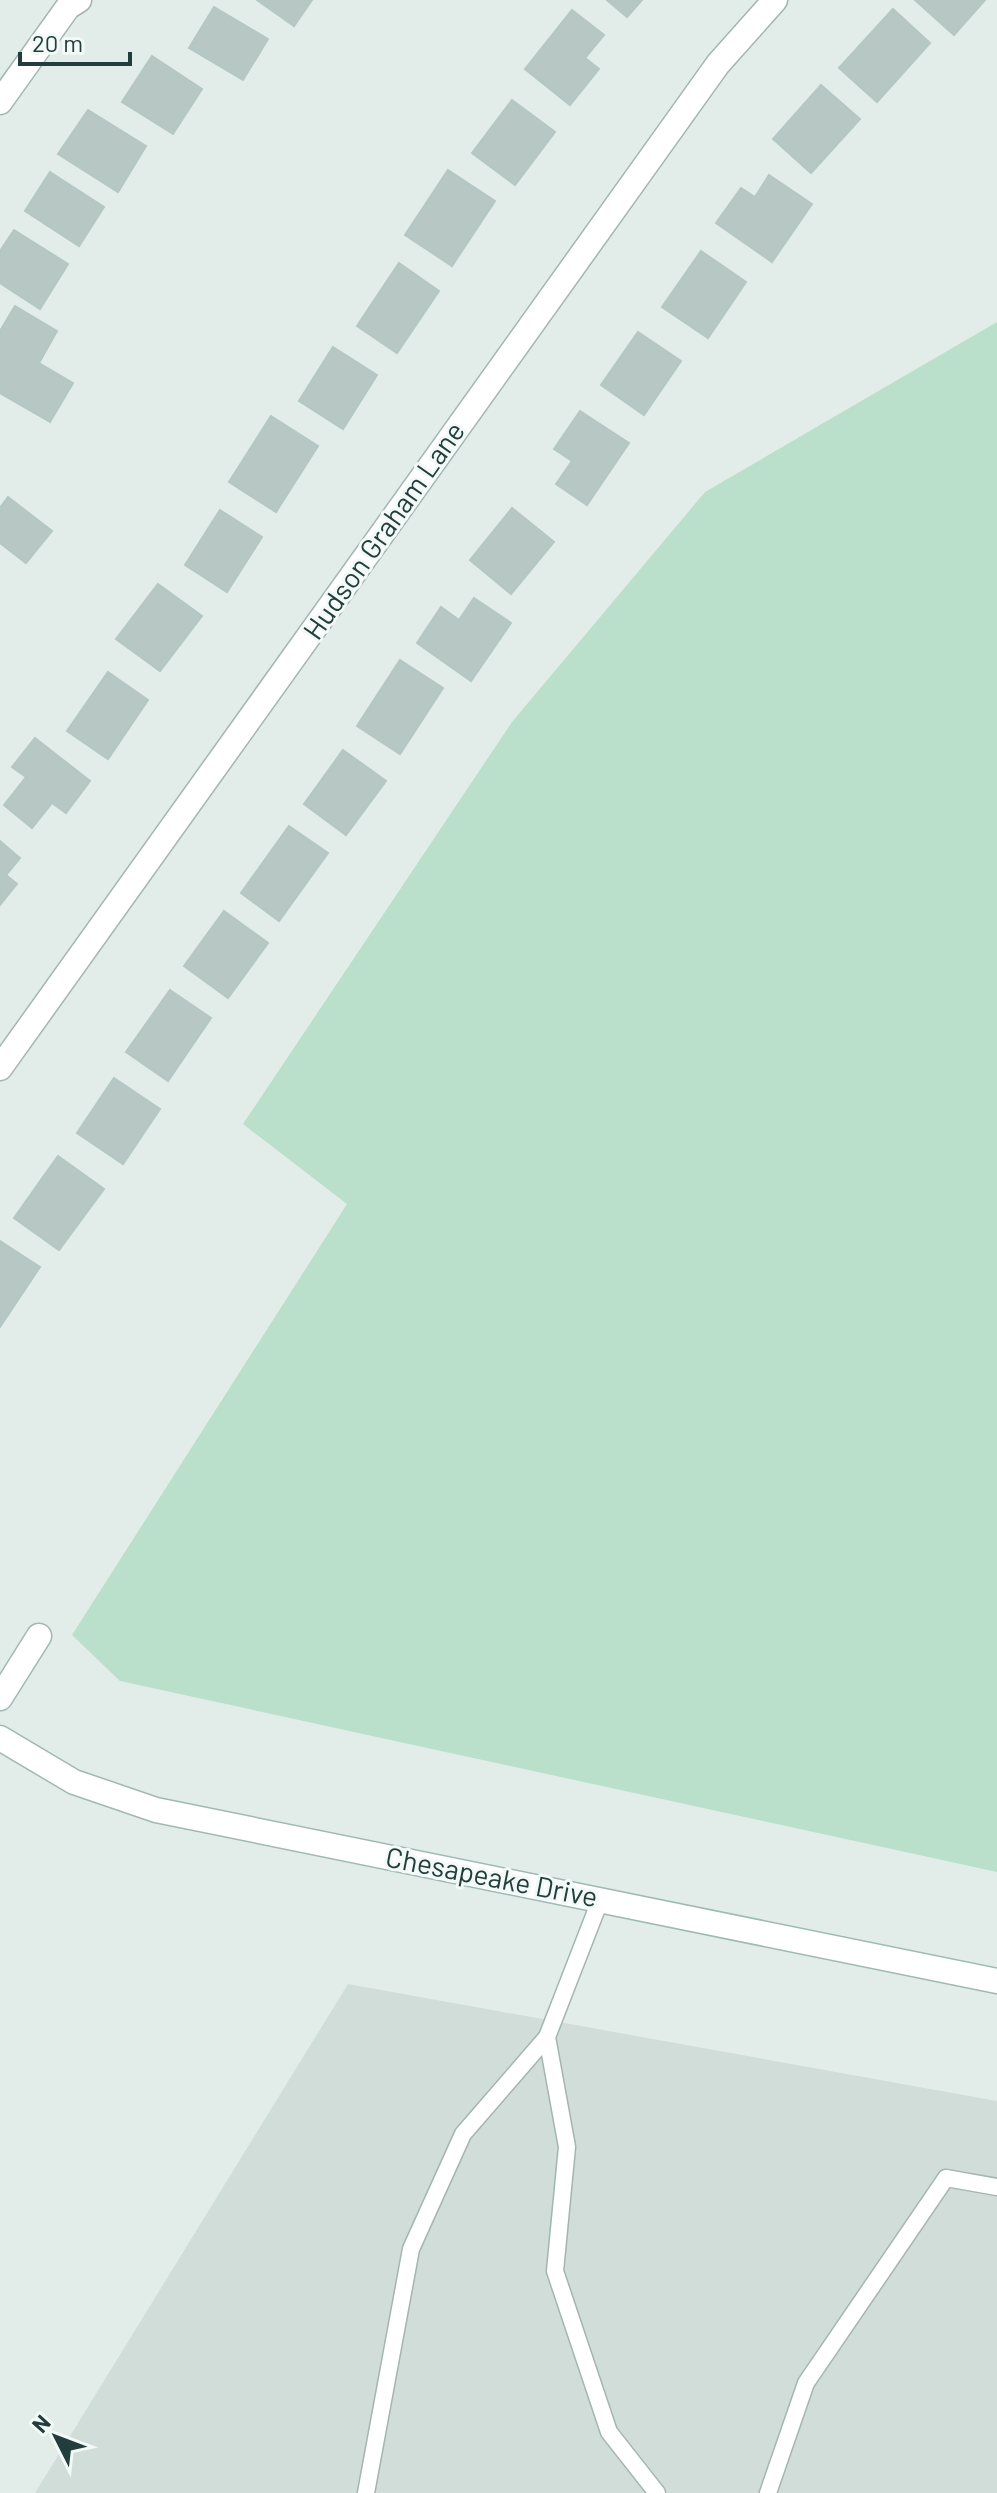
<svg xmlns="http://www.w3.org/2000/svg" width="997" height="2493" font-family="Barlow,sans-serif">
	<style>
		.built { fill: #d0ddd9 }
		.green { fill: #badfcb }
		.building { fill: #b7c8c4; stroke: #b4c7c2; stroke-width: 2 }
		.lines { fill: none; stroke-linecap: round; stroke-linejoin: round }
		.lane-casing { stroke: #a4b5b2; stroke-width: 19 }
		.street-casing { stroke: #a4b5b2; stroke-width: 27 }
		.secondary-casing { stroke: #9fb9b5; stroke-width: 27 }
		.lane { stroke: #fff; stroke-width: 16 }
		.street { stroke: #fff; stroke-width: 24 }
		.secondary { stroke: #fff; stroke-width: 24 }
		.labels { text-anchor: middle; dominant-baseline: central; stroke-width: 6; stroke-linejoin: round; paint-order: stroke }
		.street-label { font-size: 28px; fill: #213e3c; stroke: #f2f9f7 }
	</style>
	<rect width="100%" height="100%" fill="#e2edea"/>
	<!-- built -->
	<path class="built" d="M348,1984L997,2101V2493H35Z"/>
	<!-- green -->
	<path class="green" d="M997,322V1872L120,1681L72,1635L347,1204L243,1124L512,722L705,492Z"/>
	<!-- building -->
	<g class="building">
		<path d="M257,0H312L294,26Z"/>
		<path d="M607,0H642L627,17Z"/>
		<path d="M915,0H985L954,35Z"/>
		<path d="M214,7L268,39L243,80L189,48Z"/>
		<path d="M893,9L930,43L877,102L839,68Z"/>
		<path d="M572,10L604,35L585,58L599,69L570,105L525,69Z"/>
		<path d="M152,56L202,89L173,134L122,102Z"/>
		<path d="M821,85L860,119L811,173L773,139Z"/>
		<path d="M512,100L555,132L515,185L472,153Z"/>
		<path d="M88,110L146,146L118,192L58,154Z"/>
		<path d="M448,170L495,201L452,266L405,235Z"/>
		<path d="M50,172L104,207L79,246L25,211Z"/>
		<path d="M769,175L812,204L772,262L716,223L741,188L755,197Z"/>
		<path d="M14,230L68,264L40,309L0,283V251Z"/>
		<path d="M701,251L746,282L708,338L662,307Z"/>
		<path d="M399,263L439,291L397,353L357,326Z"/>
		<path d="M15,306L57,331L39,363L73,383L50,422L0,393V331Z"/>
		<path d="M638,332L681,361L644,415L601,385Z"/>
		<path d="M333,347L377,375L343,429L299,401Z"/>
		<path d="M580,411L629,443L587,505L556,484L572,461L554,449Z"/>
		<path d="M271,416L318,446L276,512L229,482Z"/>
		<path d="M8,497L52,531L26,563L0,543V508Z"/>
		<path d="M512,508L554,542L511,594L470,560Z"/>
		<path d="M220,510L262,537L227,592L185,565Z"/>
		<path d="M158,584L202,616L160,671L116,639Z"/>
		<path d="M474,598L511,623L471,681L417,643L441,607L459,620Z"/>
		<path d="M400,660L443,688L400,754L357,726Z"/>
		<path d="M108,672L148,700L108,759L67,731Z"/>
		<path d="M35,738L90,781L66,813L52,803L32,828L4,805L26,777L12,767Z"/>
		<path d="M343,750L386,781L346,835L304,804Z"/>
		<path d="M289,826L328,853L279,921L241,893Z"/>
		<path d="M0,841L20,858L6,875L17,884L0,905Z"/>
		<path d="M224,911L268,943L228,998L184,966Z"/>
		<path d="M170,990L211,1018L168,1081L126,1052Z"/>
		<path d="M114,1078L160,1109L123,1164L77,1133Z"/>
		<path d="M58,1156L104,1189L59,1250L14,1218Z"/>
		<path d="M0,1241L40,1267L0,1327Z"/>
	</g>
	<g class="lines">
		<!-- lane casing -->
		<g class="lane-casing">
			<g id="lane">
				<path d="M547,2037L567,2147L555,2271L609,2432L657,2493"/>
				<path d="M366,2493L411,2249L463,2134L547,2037L601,1898"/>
				<path d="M768,2493L806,2383L946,2178L997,2187"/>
			</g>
		</g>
		<!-- street casing -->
		<g class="street-casing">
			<g id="street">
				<path d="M0,102L68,7L79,0"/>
				<path d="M0,1068L718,64L775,0"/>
			</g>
		</g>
		<!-- secondary casing -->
		<g class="secondary-casing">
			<g id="secondary">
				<path d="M0,1698L39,1636"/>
				<path d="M0,1738L74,1782L156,1810L997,1981"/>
			</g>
		</g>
		<!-- lane -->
		<use href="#lane" class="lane"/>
		<!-- street -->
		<use href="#street" class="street"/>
		<!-- secondary -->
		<use href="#secondary" class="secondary"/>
	</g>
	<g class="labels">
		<!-- street labels -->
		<g class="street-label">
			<text transform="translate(383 530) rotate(-55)">Hudson Graham Lane</text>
			<text transform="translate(492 1876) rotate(11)">Chesapeake Drive</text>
		</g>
	</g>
	<!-- north arrow -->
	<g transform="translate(56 2437) rotate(312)" stroke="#f2f9f7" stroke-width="6" paint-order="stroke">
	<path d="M0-6L14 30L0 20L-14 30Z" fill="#213e3c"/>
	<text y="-12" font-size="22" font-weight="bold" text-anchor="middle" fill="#213e3c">N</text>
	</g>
	<!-- scale -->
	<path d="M20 52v12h110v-12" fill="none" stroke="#213e3c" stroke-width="4"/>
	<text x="32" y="52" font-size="24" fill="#213e3c" stroke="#f2f9f7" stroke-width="6" paint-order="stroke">20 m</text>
</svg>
